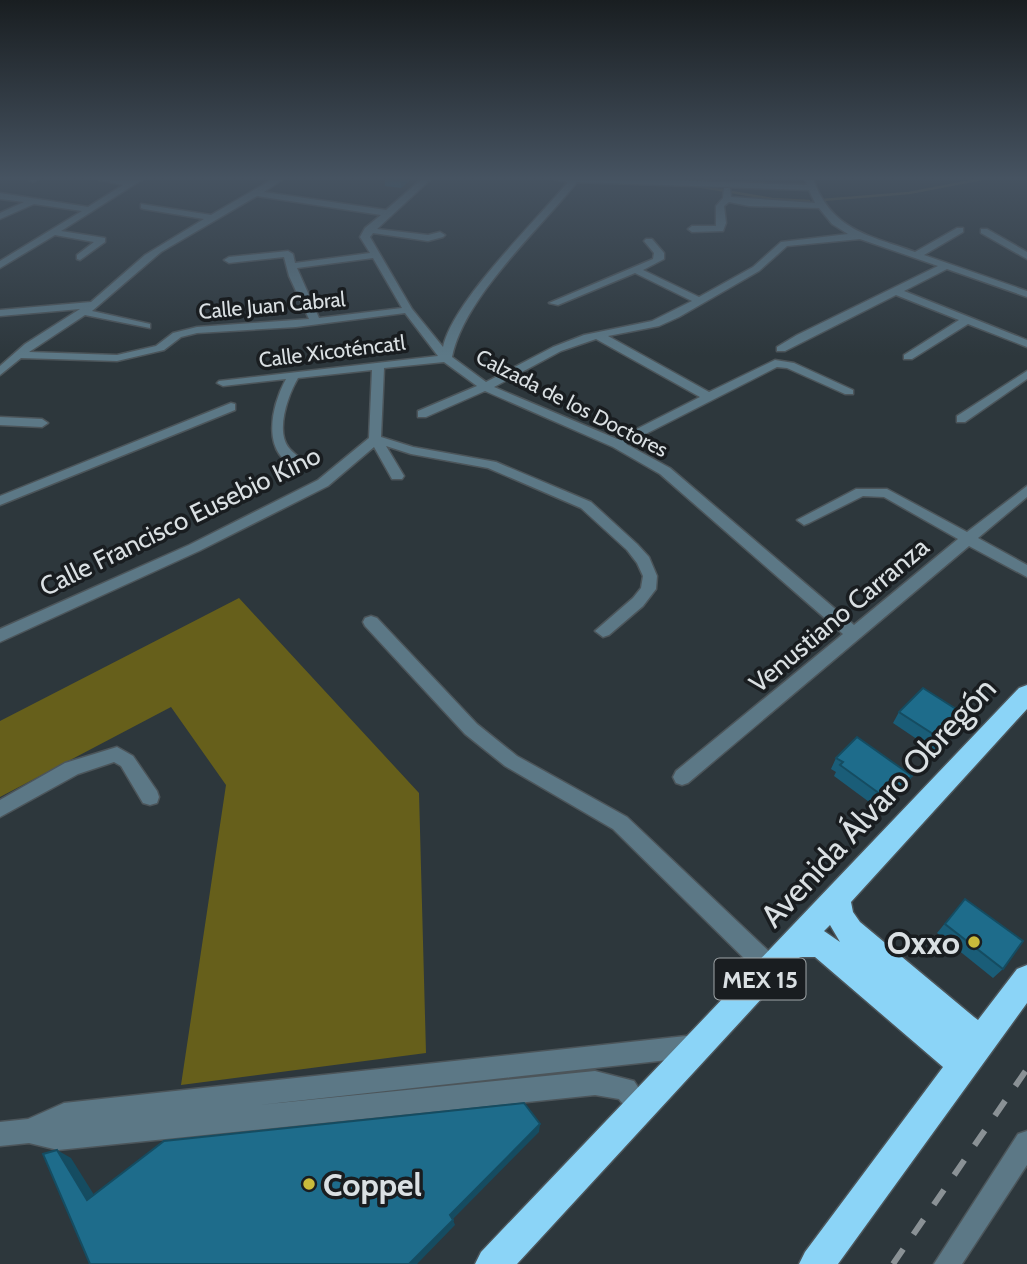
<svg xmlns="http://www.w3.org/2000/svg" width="1027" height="1264" font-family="Cabin,sans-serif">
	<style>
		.green { fill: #665f1b }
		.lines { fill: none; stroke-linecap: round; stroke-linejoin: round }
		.stream { stroke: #585744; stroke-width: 2.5 }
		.minor-casing { stroke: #4c555a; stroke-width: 3 }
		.highway-casing { stroke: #4c555a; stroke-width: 3 }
		.minor { fill: #5c7886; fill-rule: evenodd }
		.highway { fill: #8bd4f7; fill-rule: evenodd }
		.rail { stroke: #8a9195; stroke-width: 6; stroke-dasharray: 18 18; stroke-linecap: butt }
		.wall { fill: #1a5d78 }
		.shaded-wall { fill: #154c61 }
		.building { fill: #1e6c8b; stroke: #154c61; stroke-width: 2 }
		.poi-dot { fill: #c9bb3b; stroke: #191d20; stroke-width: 2.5 }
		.labels { text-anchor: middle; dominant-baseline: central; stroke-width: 7; stroke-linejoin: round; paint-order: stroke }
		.far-street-label { font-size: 21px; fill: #dae0e3; stroke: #191d20 }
		.shield { fill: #191d20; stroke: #a0a6a8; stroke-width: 2 }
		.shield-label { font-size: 24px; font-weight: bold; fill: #dae0e3 }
		.street-label { font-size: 26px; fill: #dae0e3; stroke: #191d20 }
		.near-street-label { font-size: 32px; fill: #dae0e3; stroke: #191d20 }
		.near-poi-label { font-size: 32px; font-weight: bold; fill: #dae0e3; stroke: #191d20; text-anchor: end }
	</style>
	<rect width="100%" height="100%" fill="#2d373c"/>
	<!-- green -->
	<path class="green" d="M239,598L419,793L426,1053L181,1085L226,785L171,707L0,797V721Z"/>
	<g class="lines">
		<!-- stream -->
		<g class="stream">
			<path d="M691,185L772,199L809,201"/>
			<path d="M822,200L909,193L982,179"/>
		</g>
		<!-- minor casing -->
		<g class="minor-casing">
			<g id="minor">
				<path d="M39,179L33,182L29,180V179Z"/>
				<path d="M97,179H143L61,231L105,238V242L80,260L77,259V255L94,242L55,235L0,268V261L82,211L34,204L0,219V213L24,202L0,199V193L88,207L123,185Z"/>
				<path d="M273,179H283L264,192L386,210L422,179H431L377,229L428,235L440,232L445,235L443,237L428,241L373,233L370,237L412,309L443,347C453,301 536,221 568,182L553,179H640L807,185L805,179H813C832,231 869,235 915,252L957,228H963V232L924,255L1027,291V297L947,269L904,291L1027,340V347L968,324L912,359H904V355L959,320L896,295L785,351H777V347L797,335L938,266L860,239L787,246L759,271L679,317L659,326L608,336L709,392L775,360L794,363L853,390V394H845L787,368L777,367L626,444L670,468L854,625L958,539L884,497L863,496L809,523L804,525L797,520L856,489H887L967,532L1027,486V497L978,538L1027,565V577L969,546L688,783L682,785L676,783L673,777L676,771L843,634L660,474L613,447L485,391L426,417H418V411L477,386L444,362L384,368L381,437L413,447L496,462L591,502L637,544L649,557L657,576L656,589L643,606L609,635L603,637L595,631L633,598L641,588L643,576L637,563L627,550L581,508L488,468L411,454L386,446L404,476L402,479H392L374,447L328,486L199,551L0,642V629L189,545L318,480L369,438L372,370L298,378C288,395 275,431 289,448C294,454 301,458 305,464L299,468C260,455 271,407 286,379L223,386L217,383L219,381L438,356L405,313L296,327L197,333L181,337L164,350L117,361L21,358L0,375V366L25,344L80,309L0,316V310L91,302L145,255L204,219L144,209L141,208V204L211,215ZM577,182L809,190L815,203L731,197L730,188H724L723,198L716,206V226H692L688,229L692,232L723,231L726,223L724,206L729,202L749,206L819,208L832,224L848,234L781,242L753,267L699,297L643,270L664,259V253L652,239H646L644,241L654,253L653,259L549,303L558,305L635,273L692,301L652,321L584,335L553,347L486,382L452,357C464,297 538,231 577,182ZM257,196L381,215L365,228L360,237L370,253L295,263L293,254L288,251L229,257L224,260L229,263L284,257L289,276L309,319L197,327L173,333L156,346L117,355L29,352L85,315L150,328V324L92,311L161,252ZM373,258L402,308L319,318L297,268ZM596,339L700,397L617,439L494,387L561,351Z"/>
				<path d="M981,229H987L1027,252V259L981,233Z"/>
				<path d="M1027,371V379L965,422H957V416Z"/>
				<path d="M231,403L235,404V410L0,505V496Z"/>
				<path d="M0,417L42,419L48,423L42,427L0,425Z"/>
				<path d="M371,616L377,618L477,724L517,756L627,817L778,960L781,968L778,976L770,979L762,976L613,829L505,766L465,734L365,626L363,622L365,618Z"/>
				<path d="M117,747L133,756L157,791L159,797L157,803L150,805L143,803L121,766L114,762L78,774L0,817V800L65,763Z"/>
				<path d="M695,1035L703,1038L706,1046L703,1054L695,1057L259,1105L595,1071L634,1081L650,1105L646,1113L638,1117L630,1113L619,1099L595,1095L58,1150L29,1143L0,1146V1122L28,1119L64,1103Z"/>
				<path d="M1027,1131V1165L962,1264H934L1018,1134Z"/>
			</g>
		</g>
		<!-- highway casing -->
		<g class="highway-casing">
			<path id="highway" d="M1027,685V709L851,902L853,912L860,922L974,1017L978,1020L1017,969L1027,965V1003L838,1264H799L805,1252L943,1067L815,957H800L517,1264H475L481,1252L1019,688ZM830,925L840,942L824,931Z"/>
		</g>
		<!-- minor -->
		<use href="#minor" class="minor"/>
		<!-- highway -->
		<use href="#highway" class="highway"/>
		<!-- rail -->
		<path class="rail" d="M893,1264L1027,1069"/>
	</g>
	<!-- wall -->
	<g class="wall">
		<path d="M385,179H411L401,188L385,186Z"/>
		<path d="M899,712L967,716L959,727L936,752L893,723Z"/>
		<path d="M836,758L912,776L905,787L880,810L834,776L836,772L831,769Z"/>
		<path d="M965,899L1003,969L993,978L937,933Z"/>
	</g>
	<!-- shaded-wall -->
	<g class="shaded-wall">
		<path d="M403,179H411L401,188V181Z"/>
		<path d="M967,716L959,727L936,752L944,741Z"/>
		<path d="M912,776L905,787L880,810L887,799Z"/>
		<path d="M540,1124L539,1132L452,1220L450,1215Z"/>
		<path d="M57,1150L71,1158L101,1206L87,1200Z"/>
		<path d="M453,1220L455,1225L417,1264H409Z"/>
	</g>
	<!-- building -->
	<g class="building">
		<path d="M386,179H403L401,181Z"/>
		<path d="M923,688L967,716L944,741L899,712Z"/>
		<path d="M857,737L912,776L887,799L840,765L843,762L836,758Z"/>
		<path d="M965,899L1023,941L1003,969L945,924Z"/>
		<path d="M524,1103L540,1124L450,1215L453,1220L409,1264H90L43,1154L57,1150L87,1200L164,1141Z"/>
	</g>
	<!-- sky -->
	<linearGradient id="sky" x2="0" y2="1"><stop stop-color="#191e21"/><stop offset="0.5" stop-color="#465361"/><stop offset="1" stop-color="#465361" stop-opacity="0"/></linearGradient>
	<rect width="1027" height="356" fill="url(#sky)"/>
	<!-- markers -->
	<g class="poi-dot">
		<circle cx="974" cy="942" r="7"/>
		<circle cx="309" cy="1184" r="7"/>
	</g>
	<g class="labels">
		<!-- far-street labels -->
		<g class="far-street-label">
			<text transform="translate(272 305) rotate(-5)">Calle Juan Cabral</text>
			<text transform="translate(332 351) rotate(-7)">Calle Xicoténcatl</text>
			<text transform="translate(572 403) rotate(27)">Calzada de los Doctores</text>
		</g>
		<!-- shield labels -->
		<rect class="shield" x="714.5" y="958.5" width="91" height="41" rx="5"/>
		<g class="shield-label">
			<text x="760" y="979">MEX 15</text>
		</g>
		<!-- street labels -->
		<g class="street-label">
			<text transform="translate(180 521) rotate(-26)">Calle Francisco Eusebio Kino</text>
			<text transform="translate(839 615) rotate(-40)">Venustiano Carranza</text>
		</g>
		<!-- near-street labels -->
		<g class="near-street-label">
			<text transform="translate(878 802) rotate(-47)">Avenida Álvaro Obregón</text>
		</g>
		<!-- near-poi labels -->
		<g class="near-poi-label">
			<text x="960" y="942">Oxxo</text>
			<text x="323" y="1184" text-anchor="start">Coppel</text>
		</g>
	</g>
</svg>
